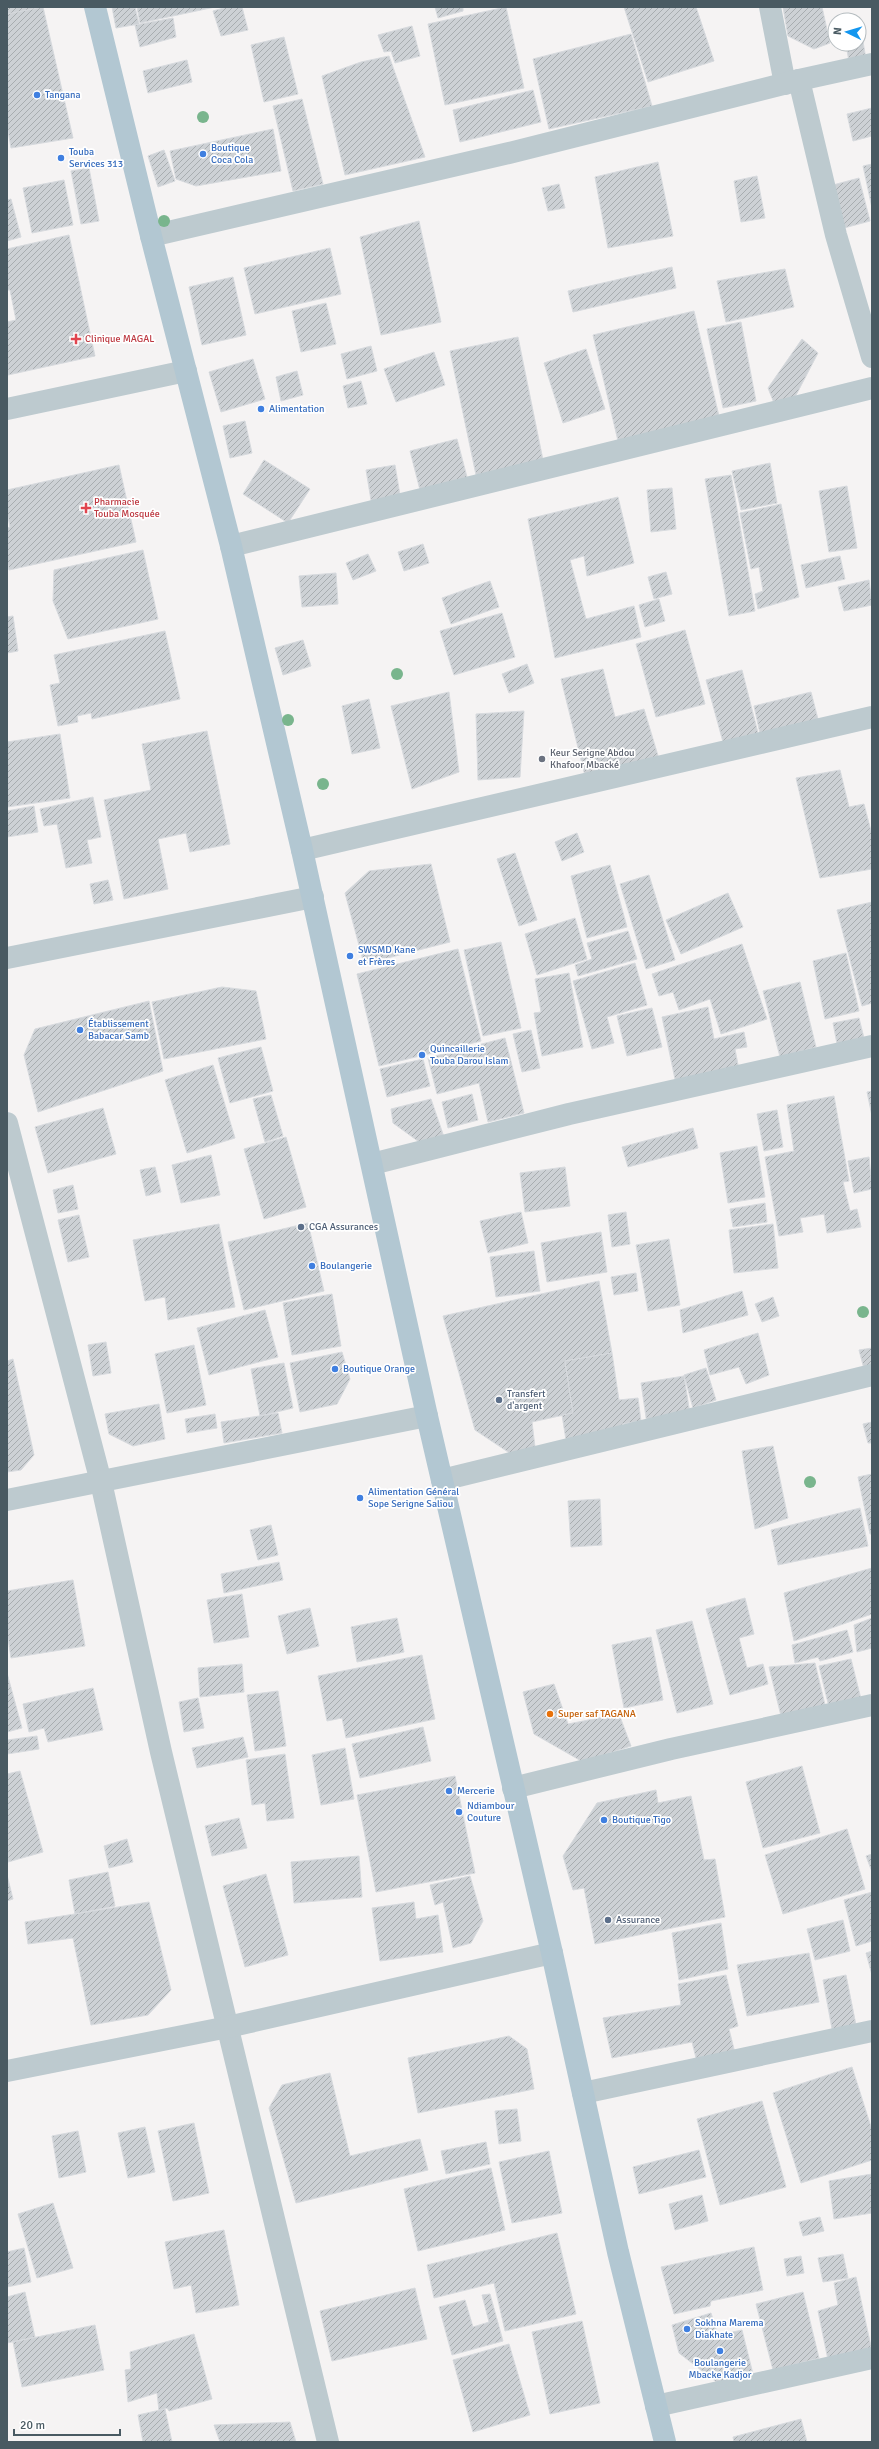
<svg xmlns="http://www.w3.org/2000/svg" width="879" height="2449" font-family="Signika,sans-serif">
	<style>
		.building { fill: url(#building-hatch); stroke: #d7dade }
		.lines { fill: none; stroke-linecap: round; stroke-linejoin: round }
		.minor { stroke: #bdcacf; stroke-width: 22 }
		.major { stroke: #b2c7d2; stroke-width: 22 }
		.tree { fill: #79b58d }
		.shop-dot { fill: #3f7fe0; stroke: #fff; stroke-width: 1.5 }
		.health-dot { fill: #e0444e; stroke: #fff; stroke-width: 1.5 }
		.worship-dot { fill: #6b7280; stroke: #fff; stroke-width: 1.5 }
		.service-dot { fill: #5c6f8a; stroke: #fff; stroke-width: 1.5 }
		.food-dot { fill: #e8710a; stroke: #fff; stroke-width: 1.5 }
		.labels { text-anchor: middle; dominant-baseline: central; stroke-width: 3.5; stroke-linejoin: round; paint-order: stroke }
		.shop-label { font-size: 10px; fill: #366cbe; stroke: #fff; text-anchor: start }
		.health-label { font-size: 10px; fill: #be3a42; stroke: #fff; text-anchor: start }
		.worship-label { font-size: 10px; fill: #5b616d; stroke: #fff; text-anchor: start }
		.service-label { font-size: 10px; fill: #4e5e75; stroke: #fff; text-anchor: start }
		.food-label { font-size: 10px; fill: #c56008; stroke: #fff; text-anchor: start }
	</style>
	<defs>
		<pattern id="building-hatch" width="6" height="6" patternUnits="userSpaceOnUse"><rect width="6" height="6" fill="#cdd1d5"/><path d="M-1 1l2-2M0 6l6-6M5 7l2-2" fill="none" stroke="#a8adb0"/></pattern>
	</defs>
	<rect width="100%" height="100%" fill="#f5f3f3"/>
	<!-- building -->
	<g class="building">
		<path d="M7,7H38L40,15L7,24Z"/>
		<path d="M43,7L73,138L11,148L7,125V14Z"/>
		<path d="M112,7H135L139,24L116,28Z"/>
		<path d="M137,7H215L140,23Z"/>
		<path d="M227,7H242L248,30L221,36L213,11Z"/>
		<path d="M435,7H463V11L438,18Z"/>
		<path d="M506,7L524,88L445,105L428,24Z"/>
		<path d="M624,7H696L714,61L648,82Z"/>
		<path d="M783,7H822L830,43L814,49L788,36Z"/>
		<path d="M173,18L176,37L140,47L135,25Z"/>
		<path d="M412,26L420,56L395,63L391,51L384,52L378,35Z"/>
		<path d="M631,34L652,106L549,129L533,59Z"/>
		<path d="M859,36H862L866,59L849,62L846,44H859Z"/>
		<path d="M284,37L298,94L264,102L251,45Z"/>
		<path d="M389,56L425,157L345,175L322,76L361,62Z"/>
		<path d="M187,60L192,82L148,93L143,71Z"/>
		<path d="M533,90L541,122L460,142L453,110Z"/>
		<path d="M302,99L323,184L293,191L273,106Z"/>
		<path d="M872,108V136L853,141L847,114Z"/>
		<path d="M273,129L281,171L196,186L176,179L170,151Z"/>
		<path d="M164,150L175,181L158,187L148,156Z"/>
		<path d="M658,162L673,236L608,248L595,177Z"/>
		<path d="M872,164V208L863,166Z"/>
		<path d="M89,168L99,221L81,224L71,171Z"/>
		<path d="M757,176L765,218L741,222L734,181Z"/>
		<path d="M859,178L870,221L844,228L833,185Z"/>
		<path d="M64,180L73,225L32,233L23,188Z"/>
		<path d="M559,184L565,208L548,211L542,188Z"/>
		<path d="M11,199L21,237L7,241V200Z"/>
		<path d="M419,221L441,322L381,335L360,237Z"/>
		<path d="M69,235L95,356L8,375L7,322L16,320L10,290H7V249Z"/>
		<path d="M330,248L341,294L255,314L244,268Z"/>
		<path d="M672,267L676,288L573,312L568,291Z"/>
		<path d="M785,269L794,307L726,322L717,281Z"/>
		<path d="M233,277L246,335L202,345L189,287Z"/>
		<path d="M326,303L336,344L301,352L292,311Z"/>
		<path d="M694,311L719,416L618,441L593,335Z"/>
		<path d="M741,322L756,401L723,408L707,329Z"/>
		<path d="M518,337L543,460L476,475L450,351Z"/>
		<path d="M802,339L818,353L793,401L774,403L768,388Z"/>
		<path d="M371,346L377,371L347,379L341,354Z"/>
		<path d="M586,349L605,409L563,423L544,363Z"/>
		<path d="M434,352L445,385L396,402L384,369Z"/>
		<path d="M253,359L265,399L221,412L209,372Z"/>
		<path d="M297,371L303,395L281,401L276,377Z"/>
		<path d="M361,381L367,404L348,408L343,386Z"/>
		<path d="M245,421L252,453L230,458L223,426Z"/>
		<path d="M457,439L467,477L420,490L410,451Z"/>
		<path d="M264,460L310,489L288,523L243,494Z"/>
		<path d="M770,463L777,503L741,510L732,471Z"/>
		<path d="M119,465L136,542L9,570L7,559V528L10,527L7,512V490Z"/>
		<path d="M395,465L401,501L372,506L366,470Z"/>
		<path d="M731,475L755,611L729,616L705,479Z"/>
		<path d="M847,486L857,548L829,552L819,491Z"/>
		<path d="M672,488L676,529L651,532L647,490Z"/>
		<path d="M618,497L634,563L587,576L584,556L570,560L586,619L634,606L641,637L555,658L528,519Z"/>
		<path d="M781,504L799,597L758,609L755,594L763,591L759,567L751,569L740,513Z"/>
		<path d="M423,544L429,563L404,571L398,552Z"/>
		<path d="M143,550L158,619L68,639L53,601L54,570Z"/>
		<path d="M368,554L376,571L353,580L346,563Z"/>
		<path d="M840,556L845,579L806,588L801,565Z"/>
		<path d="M666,572L672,594L654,599L648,577Z"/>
		<path d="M336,573L338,604L302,607L299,576Z"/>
		<path d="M869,580L872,605L844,611L838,587Z"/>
		<path d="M490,581L499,607L451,624L442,598Z"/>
		<path d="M659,599L665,621L645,627L639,605Z"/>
		<path d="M502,613L515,657L454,675L440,631Z"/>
		<path d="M13,616L18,651L7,653V617Z"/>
		<path d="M685,630L705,704L656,717L636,644Z"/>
		<path d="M165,631L180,699L92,719L91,713L77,716L78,722L58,726L50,685L60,683L54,655Z"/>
		<path d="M303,640L311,666L283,675L275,648Z"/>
		<path d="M527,664L534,683L509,693L502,674Z"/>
		<path d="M603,669L615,717L644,709L659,759L586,780L561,679Z"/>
		<path d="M742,670L758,733L723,742L706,680Z"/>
		<path d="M449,692L459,772L412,789L391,706Z"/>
		<path d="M811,692L819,723L761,738L754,706Z"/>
		<path d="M369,699L380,748L352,754L342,706Z"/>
		<path d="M524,711L520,777L478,780L476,714Z"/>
		<path d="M207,731L230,844L190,852L186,833L158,839L168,889L124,899L104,800L151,790L142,744Z"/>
		<path d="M60,734L70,798L7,807V742Z"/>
		<path d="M840,770L849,807L864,804L872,835V869L820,878L796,778Z"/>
		<path d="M93,797L101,837L87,840L92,863L66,868L57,824L44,826L40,809Z"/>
		<path d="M34,806L38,832L7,837V811Z"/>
		<path d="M577,833L584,852L562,861L555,842Z"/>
		<path d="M515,853L537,920L519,926L497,859Z"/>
		<path d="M431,864L450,942L364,964L345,893L369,871Z"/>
		<path d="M610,865L627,927L587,938L571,876Z"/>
		<path d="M649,875L675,960L646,969L620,884Z"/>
		<path d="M108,880L113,900L94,904L90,884Z"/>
		<path d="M728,893L743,927L681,954L666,920Z"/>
		<path d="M872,902V1003L862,1006L837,910Z"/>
		<path d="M575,918L587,959L537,975L525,934Z"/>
		<path d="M628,931L637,959L578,976L575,965L592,959L587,943Z"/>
		<path d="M501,942L521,1028L483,1036L464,950Z"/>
		<path d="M742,944L767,1019L721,1034L710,999L679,1010L673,992L659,996L652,974Z"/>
		<path d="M458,949L481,1041L379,1066L357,974Z"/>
		<path d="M846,953L859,1011L825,1019L813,961Z"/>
		<path d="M635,963L647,1005L607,1017L614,1043L592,1049L573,981Z"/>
		<path d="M569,973L583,1047L542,1056L534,1013L541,1012L535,979Z"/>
		<path d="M800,982L816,1047L780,1057L763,991Z"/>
		<path d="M222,987L256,991L266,1039L164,1059L152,1002Z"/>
		<path d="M149,1001L163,1071L38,1112L24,1055L35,1029Z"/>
		<path d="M708,1007L714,1039L744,1032L747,1047L735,1049L739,1070L676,1084L662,1017Z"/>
		<path d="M652,1008L662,1047L627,1056L617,1016Z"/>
		<path d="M859,1018L864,1038L837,1044L833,1023Z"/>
		<path d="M531,1030L540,1068L522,1072L513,1034Z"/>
		<path d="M505,1038L524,1113L488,1122L479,1083L437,1094L428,1058Z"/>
		<path d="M261,1047L273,1091L230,1103L218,1058Z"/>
		<path d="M423,1059L430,1086L387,1097L380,1069Z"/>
		<path d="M213,1065L235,1138L187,1153L165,1080Z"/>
		<path d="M872,1091V1116L867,1092Z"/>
		<path d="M472,1094L478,1120L448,1128L442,1102Z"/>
		<path d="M271,1095L283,1136L265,1142L253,1099Z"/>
		<path d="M834,1096L849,1181L843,1182L850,1211L857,1209L861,1227L827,1233L824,1214L800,1218L803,1232L779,1236L765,1157L794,1151L787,1105Z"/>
		<path d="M431,1099L444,1137L422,1144L393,1123L391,1109Z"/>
		<path d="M103,1108L116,1154L48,1173L35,1127Z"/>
		<path d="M777,1110L783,1147L764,1151L757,1114Z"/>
		<path d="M693,1128L698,1148L628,1167L622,1147Z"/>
		<path d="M286,1137L306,1207L264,1219L244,1149Z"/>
		<path d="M757,1146L765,1197L728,1203L720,1153Z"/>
		<path d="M211,1155L220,1195L181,1203L172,1165Z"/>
		<path d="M869,1157L872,1189L854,1193L848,1161Z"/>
		<path d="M155,1167L161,1192L146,1196L140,1170Z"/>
		<path d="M565,1167L570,1206L525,1212L520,1173Z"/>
		<path d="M73,1185L78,1209L58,1213L53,1190Z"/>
		<path d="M765,1203L767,1222L733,1227L730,1209Z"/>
		<path d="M521,1212L528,1243L488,1253L480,1221Z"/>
		<path d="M626,1212L630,1244L612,1247L608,1215Z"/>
		<path d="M79,1215L89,1257L68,1262L58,1220Z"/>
		<path d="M308,1223L324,1291L244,1310L228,1242Z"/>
		<path d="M219,1224L235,1307L168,1320L165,1297L145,1301L133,1240Z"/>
		<path d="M773,1224L778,1268L734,1273L729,1230Z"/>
		<path d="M601,1232L607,1272L547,1282L541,1243Z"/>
		<path d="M669,1239L680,1305L648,1311L636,1245Z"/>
		<path d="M534,1251L540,1291L496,1297L490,1257Z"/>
		<path d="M636,1273L638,1291L614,1295L611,1277Z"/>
		<path d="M599,1281L612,1353L565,1361L573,1413L532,1422L535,1447L511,1454L475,1430L443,1316Z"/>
		<path d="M742,1291L748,1315L683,1333L680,1310Z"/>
		<path d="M332,1294L341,1346L292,1355L283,1303Z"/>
		<path d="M773,1297L779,1316L762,1322L755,1304Z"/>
		<path d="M265,1310L278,1357L209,1375L197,1328Z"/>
		<path d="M758,1333L769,1375L746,1384L739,1367L710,1375L704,1350Z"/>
		<path d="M106,1342L111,1373L93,1376L88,1345Z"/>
		<path d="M194,1345L206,1405L167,1413L155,1354Z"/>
		<path d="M872,1348V1367L864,1369L859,1350Z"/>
		<path d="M342,1352L350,1379L337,1404L300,1412L290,1363Z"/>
		<path d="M612,1353L619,1400L638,1398L641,1421L622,1424L623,1432L566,1440L562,1415L573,1413L565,1361Z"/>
		<path d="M13,1359L34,1455L21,1470L7,1472V1361Z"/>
		<path d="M284,1363L293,1408L260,1416L251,1369Z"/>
		<path d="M706,1368L716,1400L693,1408L684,1375Z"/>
		<path d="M684,1376L690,1414L647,1424L641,1383Z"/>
		<path d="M159,1404L165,1439L133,1446L109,1434L105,1414Z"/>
		<path d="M278,1413L282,1433L224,1443L221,1422Z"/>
		<path d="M215,1414L217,1428L187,1433L185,1419Z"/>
		<path d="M872,1422V1443H868L863,1424Z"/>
		<path d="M773,1446L788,1518L755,1529L742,1451Z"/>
		<path d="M872,1474V1534H870L858,1477Z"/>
		<path d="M600,1499L602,1545L571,1547L568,1501Z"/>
		<path d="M860,1508L868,1546L778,1565L771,1530Z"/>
		<path d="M271,1525L278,1555L258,1560L250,1530Z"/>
		<path d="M279,1562L283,1580L224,1593L221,1574Z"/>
		<path d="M872,1568V1614L794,1641L784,1593Z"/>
		<path d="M73,1580L85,1646L11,1658L7,1632V1591Z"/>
		<path d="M242,1594L249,1637L214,1643L207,1600Z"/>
		<path d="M745,1598L754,1634L739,1638L747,1668L763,1664L768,1684L730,1695L706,1609Z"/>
		<path d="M310,1608L319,1646L287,1654L278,1616Z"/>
		<path d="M397,1618L404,1652L357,1662L351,1627Z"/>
		<path d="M872,1618V1648L857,1652L854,1625Z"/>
		<path d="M692,1621L713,1704L677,1713L656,1630Z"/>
		<path d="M847,1630L853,1652L820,1661L818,1657L795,1663L792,1645Z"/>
		<path d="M651,1637L663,1700L624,1708L612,1645Z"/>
		<path d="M422,1655L435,1719L346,1738L342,1718L327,1721L318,1676Z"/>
		<path d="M851,1659L861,1699L829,1707L819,1666Z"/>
		<path d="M815,1663L826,1709L782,1720L769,1667Z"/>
		<path d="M242,1664L244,1692L200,1697L198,1668Z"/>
		<path d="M7,1673L22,1728L7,1732Z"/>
		<path d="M554,1684L568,1724L619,1714L631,1746L583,1762L534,1734L523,1692Z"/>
		<path d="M93,1688L103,1730L48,1742L44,1728L29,1732L23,1704Z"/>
		<path d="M278,1691L286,1746L255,1751L247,1695Z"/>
		<path d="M198,1698L204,1728L184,1732L179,1702Z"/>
		<path d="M423,1727L431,1761L360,1778L352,1744Z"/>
		<path d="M37,1736L39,1749L7,1754V1740Z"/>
		<path d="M243,1737L248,1757L197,1768L192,1748Z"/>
		<path d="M345,1748L354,1799L321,1805L312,1755Z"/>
		<path d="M285,1754L294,1818L267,1821L265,1803L252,1805L246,1760Z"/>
		<path d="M802,1766L820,1833L763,1848L746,1782Z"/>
		<path d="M20,1771L43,1852L8,1862L7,1774Z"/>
		<path d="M455,1776L475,1873L376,1892L357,1795Z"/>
		<path d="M656,1790L658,1803L691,1796L704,1860L715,1859L725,1917L595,1944L584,1888L573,1890L563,1856L597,1803Z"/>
		<path d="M239,1818L247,1848L212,1856L205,1826Z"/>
		<path d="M847,1829L865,1889L783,1914L765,1855Z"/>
		<path d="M127,1839L133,1862L109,1868L104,1846Z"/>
		<path d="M872,1854V1872L866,1856Z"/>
		<path d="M359,1856L362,1897L294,1903L291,1862Z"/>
		<path d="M108,1872L115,1906L75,1914L69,1880Z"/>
		<path d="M266,1874L288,1955L245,1967L223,1886Z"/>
		<path d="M7,1875L13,1899L7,1901Z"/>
		<path d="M470,1876L483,1921L471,1943L453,1948L443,1902L435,1905L430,1885Z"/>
		<path d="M872,1892V1941L856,1946L844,1900Z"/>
		<path d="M149,1902L171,1990L148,2015L91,2025L73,1938L28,1944L25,1922Z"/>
		<path d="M414,1902L416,1919L438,1915L443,1952L380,1961L372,1908Z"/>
		<path d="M843,1920L850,1951L815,1960L807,1929Z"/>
		<path d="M721,1923L728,1969L679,1980L672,1933Z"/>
		<path d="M872,1951V1975L866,1953Z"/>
		<path d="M809,1953L819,2002L747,2016L737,1965Z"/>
		<path d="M726,1975L738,2026L729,2029L735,2053L697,2062L692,2042L612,2058L603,2018L681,2005L678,1984Z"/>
		<path d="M846,1975L856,2025L832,2029L823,1980Z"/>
		<path d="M509,2036L527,2049L534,2089L418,2113L408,2058Z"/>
		<path d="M852,2067L872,2130V2160L801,2183L773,2093Z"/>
		<path d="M330,2073L350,2156L420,2139L428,2170L296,2203L269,2108L282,2085Z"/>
		<path d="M762,2101L786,2187L720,2205L697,2119Z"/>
		<path d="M517,2109L521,2141L499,2144L495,2111Z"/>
		<path d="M194,2123L209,2193L173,2201L158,2131Z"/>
		<path d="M145,2127L155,2172L128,2178L118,2133Z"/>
		<path d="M78,2131L86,2172L59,2178L52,2136Z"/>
		<path d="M486,2142L490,2164L446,2174L441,2151Z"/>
		<path d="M699,2150L706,2177L639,2194L633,2167Z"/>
		<path d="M549,2151L562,2213L512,2223L499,2162Z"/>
		<path d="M491,2168L505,2230L418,2251L404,2189Z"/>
		<path d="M872,2174V2213L834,2219L829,2181Z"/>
		<path d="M702,2195L708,2221L675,2230L669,2204Z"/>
		<path d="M53,2203L73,2268L37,2278L18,2214Z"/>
		<path d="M820,2217L824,2231L803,2236L799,2222Z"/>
		<path d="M224,2230L239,2305L196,2313L191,2285L174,2289L165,2242Z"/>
		<path d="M557,2233L576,2314L505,2331L494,2283L434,2298L427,2265Z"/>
		<path d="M754,2247L763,2290L711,2301L710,2306L674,2314L661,2267Z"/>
		<path d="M24,2248L31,2282L7,2287V2252Z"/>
		<path d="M843,2254L848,2278L823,2282L818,2258Z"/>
		<path d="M801,2256L804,2273L787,2276L784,2259Z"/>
		<path d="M856,2277L872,2351L828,2360L818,2311L838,2305L834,2283Z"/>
		<path d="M415,2288L427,2339L332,2361L320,2311Z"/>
		<path d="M25,2292L35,2337L7,2343V2297Z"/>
		<path d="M803,2292L819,2358L773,2370L756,2304Z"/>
		<path d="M490,2294L503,2341L452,2355L439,2307L465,2300L473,2327L489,2322L482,2295Z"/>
		<path d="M711,2313L718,2335L742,2330L753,2374L719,2384L679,2353L672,2325Z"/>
		<path d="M582,2321L600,2403L550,2414L532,2332Z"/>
		<path d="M95,2325L104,2370L22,2387L13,2342Z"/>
		<path d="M194,2334L212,2399L169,2411L167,2408L159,2411L157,2393L128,2402L125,2370L131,2369L130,2352Z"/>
		<path d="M509,2344L530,2415L473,2432L453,2360Z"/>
		<path d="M165,2409L172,2442H143L138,2415Z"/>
		<path d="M801,2419L807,2442H734L733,2437Z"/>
		<path d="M290,2422L296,2442H220L214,2425Z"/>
	</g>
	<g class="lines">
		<!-- minor -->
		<g class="minor">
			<path d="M770,7L785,84"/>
			<path d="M799,80L836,235L872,357"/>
			<path d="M151,236L509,153L799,80L872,64"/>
			<path d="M7,409L186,371"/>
			<path d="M231,546L872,388"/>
			<path d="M302,850L872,717"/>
			<path d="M7,958L313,897"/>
			<path d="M7,1123L101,1482L161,1752L328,2442"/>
			<path d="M372,1164L569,1114L872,1046"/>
			<path d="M442,1480L872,1375"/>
			<path d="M7,1500L427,1416"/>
			<path d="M513,1788L671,1749L872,1705"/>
			<path d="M7,2071L228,2027L552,1953"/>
			<path d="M583,2093L872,2031"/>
			<path d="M656,2406L872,2358"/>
		</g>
		<!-- major -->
		<path class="major" d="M95,7L151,236L231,546L302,850L427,1416L552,1953L618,2252L665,2442"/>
	</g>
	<!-- trees -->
	<g class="tree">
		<circle cx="203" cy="117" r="6"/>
		<circle cx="164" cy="221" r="6"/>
		<circle cx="397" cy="674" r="6"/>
		<circle cx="288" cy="720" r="6"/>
		<circle cx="323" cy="784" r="6"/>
		<circle cx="863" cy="1312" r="6"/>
		<circle cx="810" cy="1482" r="6"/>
	</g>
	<!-- markers -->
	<g class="shop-dot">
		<circle cx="37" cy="95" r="4"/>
		<circle cx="203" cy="154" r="4"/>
		<circle cx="61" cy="158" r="4"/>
		<circle cx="261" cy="409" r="4"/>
		<circle cx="350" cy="956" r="4"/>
		<circle cx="80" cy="1030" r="4"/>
		<circle cx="422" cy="1055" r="4"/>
		<circle cx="312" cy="1266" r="4"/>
		<circle cx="335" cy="1369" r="4"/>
		<circle cx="360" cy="1498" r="4"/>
		<circle cx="449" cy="1791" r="4"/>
		<circle cx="459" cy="1812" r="4"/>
		<circle cx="604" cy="1820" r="4"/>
		<circle cx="687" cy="2329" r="4"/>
		<circle cx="720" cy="2351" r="4"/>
	</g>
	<g class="health-dot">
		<path d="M74 333h4v4h4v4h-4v4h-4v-4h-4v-4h4z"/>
		<path d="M84 502h4v4h4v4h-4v4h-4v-4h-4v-4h4z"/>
	</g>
	<circle class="worship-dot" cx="542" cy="759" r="4"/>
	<g class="service-dot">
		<circle cx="301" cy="1227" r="4"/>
		<circle cx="499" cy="1400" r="4"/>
		<circle cx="608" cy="1920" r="4"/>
	</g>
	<circle class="food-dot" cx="550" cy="1714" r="4"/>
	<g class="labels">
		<!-- shop labels -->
		<g class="shop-label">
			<text x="45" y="95">Tangana</text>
			<text x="211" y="148">Boutique<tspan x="211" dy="12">Coca Cola</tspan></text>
			<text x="69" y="152">Touba<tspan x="69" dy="12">Services 313</tspan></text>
			<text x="269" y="409">Alimentation</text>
			<text x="358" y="950">SWSMD Kane<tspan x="358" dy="12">et Frères</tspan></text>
			<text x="88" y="1024">Établissement<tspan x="88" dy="12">Babacar Samb</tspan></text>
			<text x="430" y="1049">Quincaillerie<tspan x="430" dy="12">Touba Darou Islam</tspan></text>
			<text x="320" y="1266">Boulangerie</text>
			<text x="343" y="1369">Boutique Orange</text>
			<text x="368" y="1492">Alimentation Général<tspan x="368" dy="12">Sope Serigne Saliou</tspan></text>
			<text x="457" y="1791">Mercerie</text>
			<text x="467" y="1806">Ndiambour<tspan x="467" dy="12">Couture</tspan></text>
			<text x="612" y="1820">Boutique Tigo</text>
			<text x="695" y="2323">Sokhna Marema<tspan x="695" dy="12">Diakhate</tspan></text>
			<text x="720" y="2363" text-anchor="middle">Boulangerie<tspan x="720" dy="12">Mbacke Kadjor</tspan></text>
		</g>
		<!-- health labels -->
		<g class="health-label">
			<text x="85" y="339">Clinique MAGAL</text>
			<text x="94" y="502">Pharmacie<tspan x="94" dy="12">Touba Mosquée</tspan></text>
		</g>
		<!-- worship labels -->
		<g class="worship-label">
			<text x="550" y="753">Keur Serigne Abdou<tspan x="550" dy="12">Khafoor Mbacké</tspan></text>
		</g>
		<!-- service labels -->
		<g class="service-label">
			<text x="309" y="1227">CGA Assurances</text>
			<text x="507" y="1394">Transfert<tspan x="507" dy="12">d'argent</tspan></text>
			<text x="616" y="1920">Assurance</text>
		</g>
		<!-- food labels -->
		<g class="food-label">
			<text x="558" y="1714">Super saf TAGANA</text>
		</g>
	</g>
	<!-- border -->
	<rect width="879" height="2449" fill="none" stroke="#495a62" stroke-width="16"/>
	<!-- north arrow -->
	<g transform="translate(847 32) rotate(275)"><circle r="19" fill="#ffffff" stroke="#b6bdc0"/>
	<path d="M0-3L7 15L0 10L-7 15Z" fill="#1396ef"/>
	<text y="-6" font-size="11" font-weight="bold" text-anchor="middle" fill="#495a62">N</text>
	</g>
	<!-- scale -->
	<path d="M14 2429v6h106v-6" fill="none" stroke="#495a62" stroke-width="2"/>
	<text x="20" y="2429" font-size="12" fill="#495a62" stroke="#ffffff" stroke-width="3" paint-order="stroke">20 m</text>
</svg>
